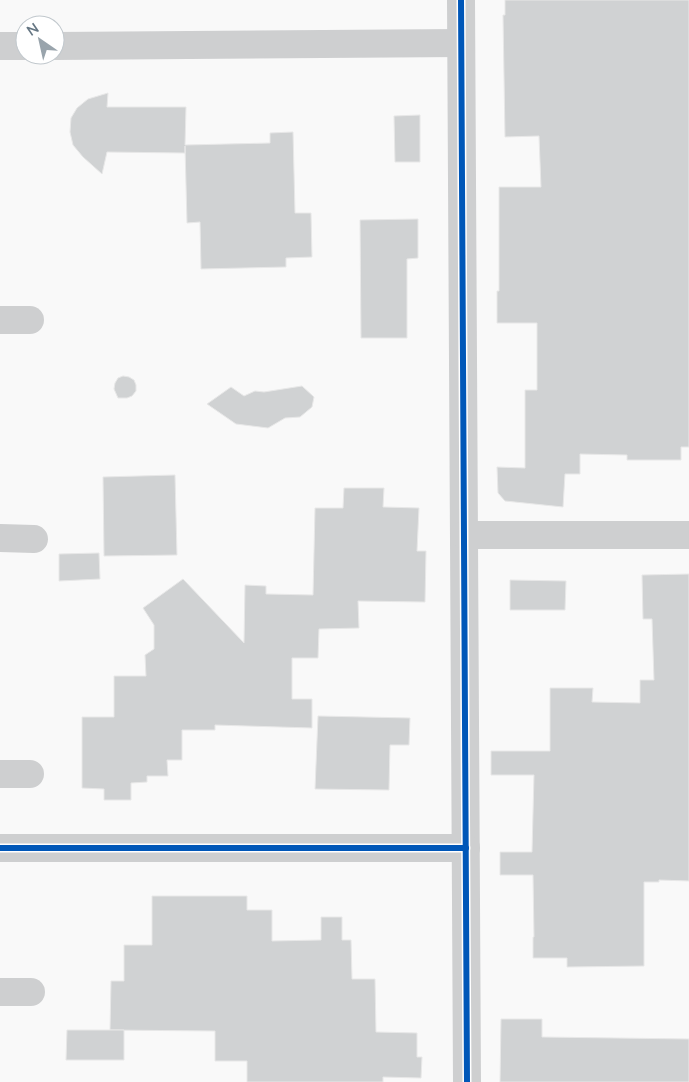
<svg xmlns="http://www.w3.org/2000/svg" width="689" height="1082" font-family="Lato,sans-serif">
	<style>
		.building { fill: #d0d2d3; stroke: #e8e8e8 }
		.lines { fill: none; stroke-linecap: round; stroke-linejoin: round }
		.minor { stroke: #cecfd0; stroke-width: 28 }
		.cycleway-casing { stroke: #fff; stroke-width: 9 }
		.cycleway { stroke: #0057b8; stroke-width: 6 }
	</style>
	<rect width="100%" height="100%" fill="#f9f9f9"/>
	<!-- building -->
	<g class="building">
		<path d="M505,0H689V447H681V460H627V455L580,454V474H565L563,507L505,501L498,493L497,467L525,468V390H537V323H497V291H499V187H541L539,136L505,137L503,15H505Z"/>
		<path d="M108,93L107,107H186L185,145L270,143V133L293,132L295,213H311L312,257L286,258V267L201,269L200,222L187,223L185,146V153L107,152L102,174L83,157L73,145L70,132L71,118L77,108L88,99Z"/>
		<path d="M420,115V162H395L394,116Z"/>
		<path d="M418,219V258L407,259V338H361L360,220Z"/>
		<path d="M123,376L129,377L134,380L136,385V391L132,396L127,398H118L114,389L115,383L118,378Z"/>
		<path d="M302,386L314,397L312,407L300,417L285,418L268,428L236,424L207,404L231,387L244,396L255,391L264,392Z"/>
		<path d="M175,475L177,555L104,556L103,477Z"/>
		<path d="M344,488H384L383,507L419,508L417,551H426L425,602L358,601L359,628L319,629L318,658H292V699H312V728L215,725V730H182V760H167L168,776H147V782L131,783V800H104V789L82,788V717H114V676H146L145,655L154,649V625L143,608L183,579L244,643L245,585L266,586V594L313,595L315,508H343Z"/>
		<path d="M99,553L100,579L59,581V554Z"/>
		<path d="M689,574V881L659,880V882H644V966L567,967V958H533V937H534L533,875H500V852H532L534,775H491V751H550V688H593L592,702L640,703V680H654L652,619H643L642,575Z"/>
		<path d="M510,580L566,581L565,610H510Z"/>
		<path d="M318,716L410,718L409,745H390L389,790L315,789Z"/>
		<path d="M152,896H247V910H272V941L321,940V917H342V940H351L352,979H375L376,1032L417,1033V1057H422L421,1078L383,1077V1082H247V1061H215V1031L110,1030L111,981H124V945H152Z"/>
		<path d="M501,1019H542V1037L689,1039V1082H500Z"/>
		<path d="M67,1030H124V1060H66Z"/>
	</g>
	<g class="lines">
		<!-- minor -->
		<g class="minor">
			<path d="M461,0L467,1082"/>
			<path d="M0,46H25"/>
			<path d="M55,46L461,43"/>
			<path d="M0,320H30"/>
			<path d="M464,535H689"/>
			<path d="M0,538L34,539"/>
			<path d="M0,774H30"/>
			<path d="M0,848H466"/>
			<path d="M0,992H31"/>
		</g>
		<!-- cycleway casing -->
		<g class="cycleway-casing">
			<g id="cycleway">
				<path d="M461,0L467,1082"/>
				<path d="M0,848H466"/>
			</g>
		</g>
		<!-- cycleway -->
		<use href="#cycleway" class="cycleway"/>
	</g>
	<!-- north arrow -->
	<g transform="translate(40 40) rotate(326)"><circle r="24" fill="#ffffff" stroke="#c1c8cd"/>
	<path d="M0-4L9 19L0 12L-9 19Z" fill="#99a4ac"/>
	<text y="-8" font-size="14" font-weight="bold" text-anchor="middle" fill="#657683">N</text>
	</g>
</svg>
